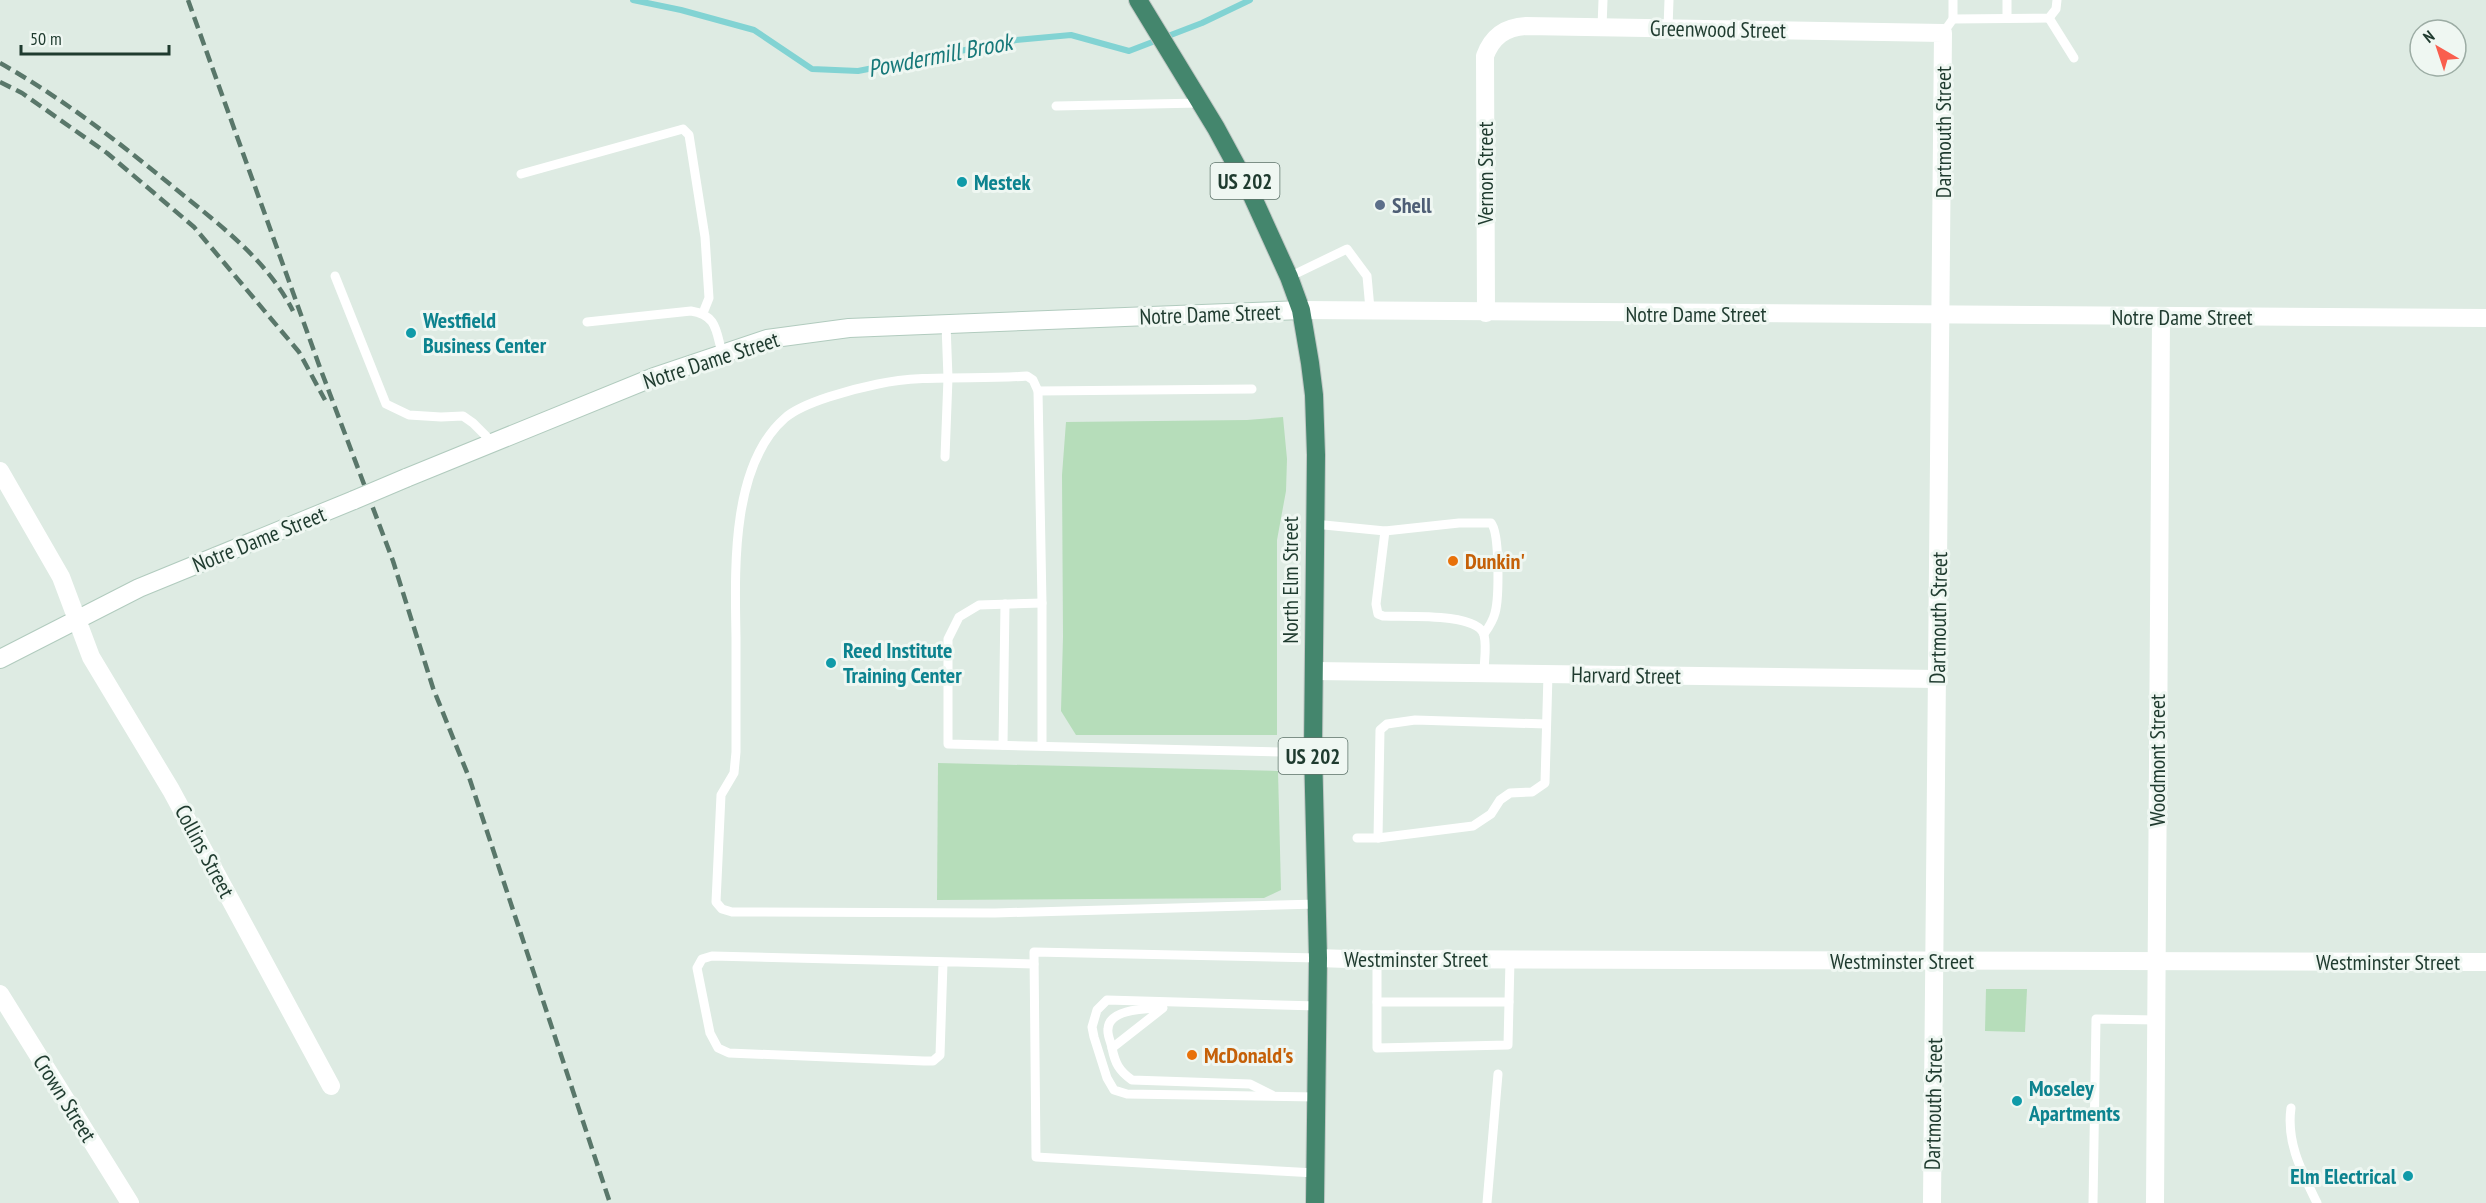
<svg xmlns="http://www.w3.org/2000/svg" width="2486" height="1203" font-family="'PT Sans Narrow',sans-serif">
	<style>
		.green { fill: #b6ddba }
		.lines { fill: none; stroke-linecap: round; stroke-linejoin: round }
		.stream { stroke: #82d3d3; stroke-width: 6 }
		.secondary-casing { stroke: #b1cbbe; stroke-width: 20 }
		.trunk-casing { stroke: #c0c8c5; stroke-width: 20 }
		.service { stroke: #fff; stroke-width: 9 }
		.minor { stroke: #fff; stroke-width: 18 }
		.secondary { stroke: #fff; stroke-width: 18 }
		.trunk { stroke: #44866d; stroke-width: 18 }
		.rail { stroke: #59776a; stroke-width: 4.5; stroke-dasharray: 12 6; stroke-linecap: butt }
		.secondary-bridge-casing { stroke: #b1cbbe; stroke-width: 20; stroke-linecap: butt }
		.secondary-bridge { stroke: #fff; stroke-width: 18 }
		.culture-dot { fill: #0f9aa8; stroke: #eff7f2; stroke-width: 2 }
		.service-dot { fill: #5c6f8a; stroke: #eff7f2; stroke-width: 2 }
		.food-dot { fill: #e8710a; stroke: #eff7f2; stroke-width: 2 }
		.labels { text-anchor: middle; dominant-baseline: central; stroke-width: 6; stroke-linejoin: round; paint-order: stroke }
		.shield { fill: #eff7f2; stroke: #5d736a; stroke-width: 1.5 }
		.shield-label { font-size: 21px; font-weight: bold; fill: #1f3b2f }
		.street-label { font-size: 22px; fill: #1f3b2f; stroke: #eff7f2 }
		.culture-label { font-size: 22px; font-weight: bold; fill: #0d838f; stroke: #eff7f2; text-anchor: start }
		.service-label { font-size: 22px; font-weight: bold; fill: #4e5e75; stroke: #eff7f2; text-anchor: start }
		.food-label { font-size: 22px; font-weight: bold; fill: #c56008; stroke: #eff7f2; text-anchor: start }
		.water-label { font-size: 24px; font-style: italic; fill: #167879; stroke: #eff7f2 }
	</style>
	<rect width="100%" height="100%" fill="#deebe3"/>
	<!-- green -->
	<g class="green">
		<path d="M1283,417L1287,459L1286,491L1277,540V735H1076L1061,711L1063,637L1062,475L1066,422L1247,420Z"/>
		<path d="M938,763L1278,771L1281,890L1264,898L937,900Z"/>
		<path d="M1986,989H2027L2025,1032L1985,1031Z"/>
	</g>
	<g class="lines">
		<!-- stream -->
		<path class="stream" d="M633,0L681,10L754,30L812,69L858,71L1016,40L1071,35L1129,51L1202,23L1250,0"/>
		<!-- secondary casing -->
		<g class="secondary-casing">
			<g id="secondary">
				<path d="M406,478L654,377L767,339L849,328L1301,310"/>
				<path d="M0,659L139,588L354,500"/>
			</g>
		</g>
		<!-- trunk casing -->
		<g class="trunk-casing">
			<path id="trunk" d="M1138,0L1216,128L1249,189L1289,277L1301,310L1310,363L1314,395L1316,455L1313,749L1318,958L1315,1203"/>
		</g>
		<!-- service -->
		<g class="service">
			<path d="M2007,0V18"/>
			<path d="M2049,18L2074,58"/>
			<path d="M1953,19L2049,18L2056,9L2057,0"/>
			<path d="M1602,27L1603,0"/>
			<path d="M1668,28L1669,0"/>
			<path d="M1943,33L1953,19V0"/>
			<path d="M1056,106L1200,103"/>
			<path d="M521,174L683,129L689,135L705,237L709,298L703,313"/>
			<path d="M335,276L386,404L409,415L441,417L463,416L473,423L493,443"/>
			<path d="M1289,277L1347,249L1367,276L1370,309"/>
			<path d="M587,322L691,311C717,315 716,331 722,353"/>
			<path d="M1038,391L1252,389"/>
			<path d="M945,457L948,378L946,324"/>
			<path d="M1314,524L1385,531L1459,523H1491C1500,533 1499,599 1495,613C1493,621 1489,627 1484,634"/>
			<path d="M1385,531L1376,604L1378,614L1383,616C1403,617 1478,612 1484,635C1487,647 1484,661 1484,673"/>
			<path d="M1042,603L979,605L959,617L948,639V744L1281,752L1313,749"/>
			<path d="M1003,745L1005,604"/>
			<path d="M1042,746V603L1038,391L1033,380L1027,376C980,380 924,374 878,384C853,389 803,402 785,418C730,466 735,573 736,638C736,676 736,714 736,752L734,773L721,795L716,902L722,909L732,912L995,913L1317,904"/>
			<path d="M1357,838H1378L1473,826L1491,814L1500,800L1510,793L1532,792L1545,783L1548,674"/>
			<path d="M1378,838L1380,730L1387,724L1415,720L1546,724"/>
			<path d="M1377,959V1048L1508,1045L1510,960"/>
			<path d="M943,963L940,1055L933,1061H924L729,1053L718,1048L710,1033L697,968L702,959L712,956L1034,964"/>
			<path d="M1377,1002H1509"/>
			<path d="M1163,1008L1112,1048C1115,1063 1119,1071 1132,1080L1250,1084L1272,1095"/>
			<path d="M1112,1048C1111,1042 1107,1035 1108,1029C1109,1008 1148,1009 1162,1008"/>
			<path d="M1316,1097L1127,1094L1114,1090L1107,1078L1094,1037L1092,1027L1097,1010L1107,1000L1318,1006"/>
			<path d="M2291,1108C2286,1143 2302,1172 2317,1203"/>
			<path d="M1315,1173L1036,1157L1034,952L1318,958"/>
			<path d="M1487,1203L1498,1074"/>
			<path d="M2093,1203L2096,1019L2157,1020"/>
		</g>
		<!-- minor -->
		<g class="minor">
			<path d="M1301,310L2486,318"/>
			<path d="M1486,313L1485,56C1492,37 1505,27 1526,26L1943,33L1932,1203"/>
			<path d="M0,471L61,577L91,657L171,790L331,1086"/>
			<path d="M1314,671L1938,679"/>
			<path d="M1318,958L1347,959L2486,962"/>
			<path d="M0,994L130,1203"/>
			<path d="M2155,1203L2161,317"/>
		</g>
		<!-- secondary -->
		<use href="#secondary" class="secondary"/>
		<!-- trunk -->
		<use href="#trunk" class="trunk"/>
		<!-- rail -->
		<g class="rail">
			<path d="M188,0L319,365L393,561L433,688L470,780L610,1203"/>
			<path d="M0,63C64,99 121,144 177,190C221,226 267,260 293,311"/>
			<path d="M0,82L22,93L107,153L194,227L299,352L325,400"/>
		</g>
		<!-- secondary-bridge casing -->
		<g class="secondary-bridge-casing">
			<path id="secondary-bridge" d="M354,500L406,478"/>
		</g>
		<!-- secondary-bridge -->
		<use href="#secondary-bridge" class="secondary-bridge"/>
	</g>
	<!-- markers -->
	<g class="culture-dot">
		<circle cx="962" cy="182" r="6"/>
		<circle cx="411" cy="333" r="6"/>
		<circle cx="831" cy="663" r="6"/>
		<circle cx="2017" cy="1101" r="6"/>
		<circle cx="2408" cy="1176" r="6"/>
	</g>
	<circle class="service-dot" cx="1380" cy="205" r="6"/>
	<g class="food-dot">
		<circle cx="1453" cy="561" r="6"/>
		<circle cx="1192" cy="1055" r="6"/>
	</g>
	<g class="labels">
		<!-- shield labels -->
		<g class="shield">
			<rect x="1210.5" y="163" width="69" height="36" rx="4.5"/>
			<rect x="1278.5" y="738" width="69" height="36" rx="4.5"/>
		</g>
		<g class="shield-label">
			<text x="1245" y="181">US 202</text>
			<text x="1313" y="756">US 202</text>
		</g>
		<!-- street labels -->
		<g class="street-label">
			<text transform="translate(1718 29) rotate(1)">Greenwood Street</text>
			<text transform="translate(1943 132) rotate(-90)">Dartmouth Street</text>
			<text transform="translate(1485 173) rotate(-90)">Vernon Street</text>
			<text transform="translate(1210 314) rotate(-2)">Notre Dame Street</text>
			<text x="1696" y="314">Notre Dame Street</text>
			<text x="2182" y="317">Notre Dame Street</text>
			<text transform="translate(711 360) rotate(-18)">Notre Dame Street</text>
			<text transform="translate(259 539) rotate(-22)">Notre Dame Street</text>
			<text transform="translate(1290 580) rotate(-90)">North Elm Street</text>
			<text transform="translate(1938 618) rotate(-89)">Dartmouth Street</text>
			<text transform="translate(1626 675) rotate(1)">Harvard Street</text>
			<text transform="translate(2157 760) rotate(-90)">Woodmont Street</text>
			<text transform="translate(205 851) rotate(62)">Collins Street</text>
			<text x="1416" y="959">Westminster Street</text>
			<text x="1902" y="961">Westminster Street</text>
			<text x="2388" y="962">Westminster Street</text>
			<text transform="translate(65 1098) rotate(58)">Crown Street</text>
			<text transform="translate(1933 1104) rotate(-89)">Dartmouth Street</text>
		</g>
		<!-- culture labels -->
		<g class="culture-label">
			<text x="974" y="182">Mestek</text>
			<text x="423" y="320">Westfield<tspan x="423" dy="25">Business Center</tspan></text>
			<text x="843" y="650">Reed Institute<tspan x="843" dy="25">Training Center</tspan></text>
			<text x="2029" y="1088">Moseley<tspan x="2029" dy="25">Apartments</tspan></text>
			<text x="2396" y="1176" text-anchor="end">Elm Electrical</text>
		</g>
		<!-- service labels -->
		<g class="service-label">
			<text x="1392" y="205">Shell</text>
		</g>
		<!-- food labels -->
		<g class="food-label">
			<text x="1465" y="561">Dunkin'</text>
			<text x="1204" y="1055">McDonald's</text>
		</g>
		<!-- water labels -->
		<g class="water-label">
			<text transform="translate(940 55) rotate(-11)">Powdermill Brook</text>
		</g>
	</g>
	<!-- north arrow -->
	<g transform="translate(2438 48) rotate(321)"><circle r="28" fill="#eff7f2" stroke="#9caca4" stroke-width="1.5"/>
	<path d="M0-4.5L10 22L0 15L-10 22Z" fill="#f95e4e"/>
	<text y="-9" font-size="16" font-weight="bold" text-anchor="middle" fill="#1f3b2f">N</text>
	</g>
	<!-- scale -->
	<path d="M21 45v9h148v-9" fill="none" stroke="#1f3b2f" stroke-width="3"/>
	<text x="30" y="45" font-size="18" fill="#1f3b2f" stroke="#eff7f2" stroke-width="4.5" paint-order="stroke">50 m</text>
</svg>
